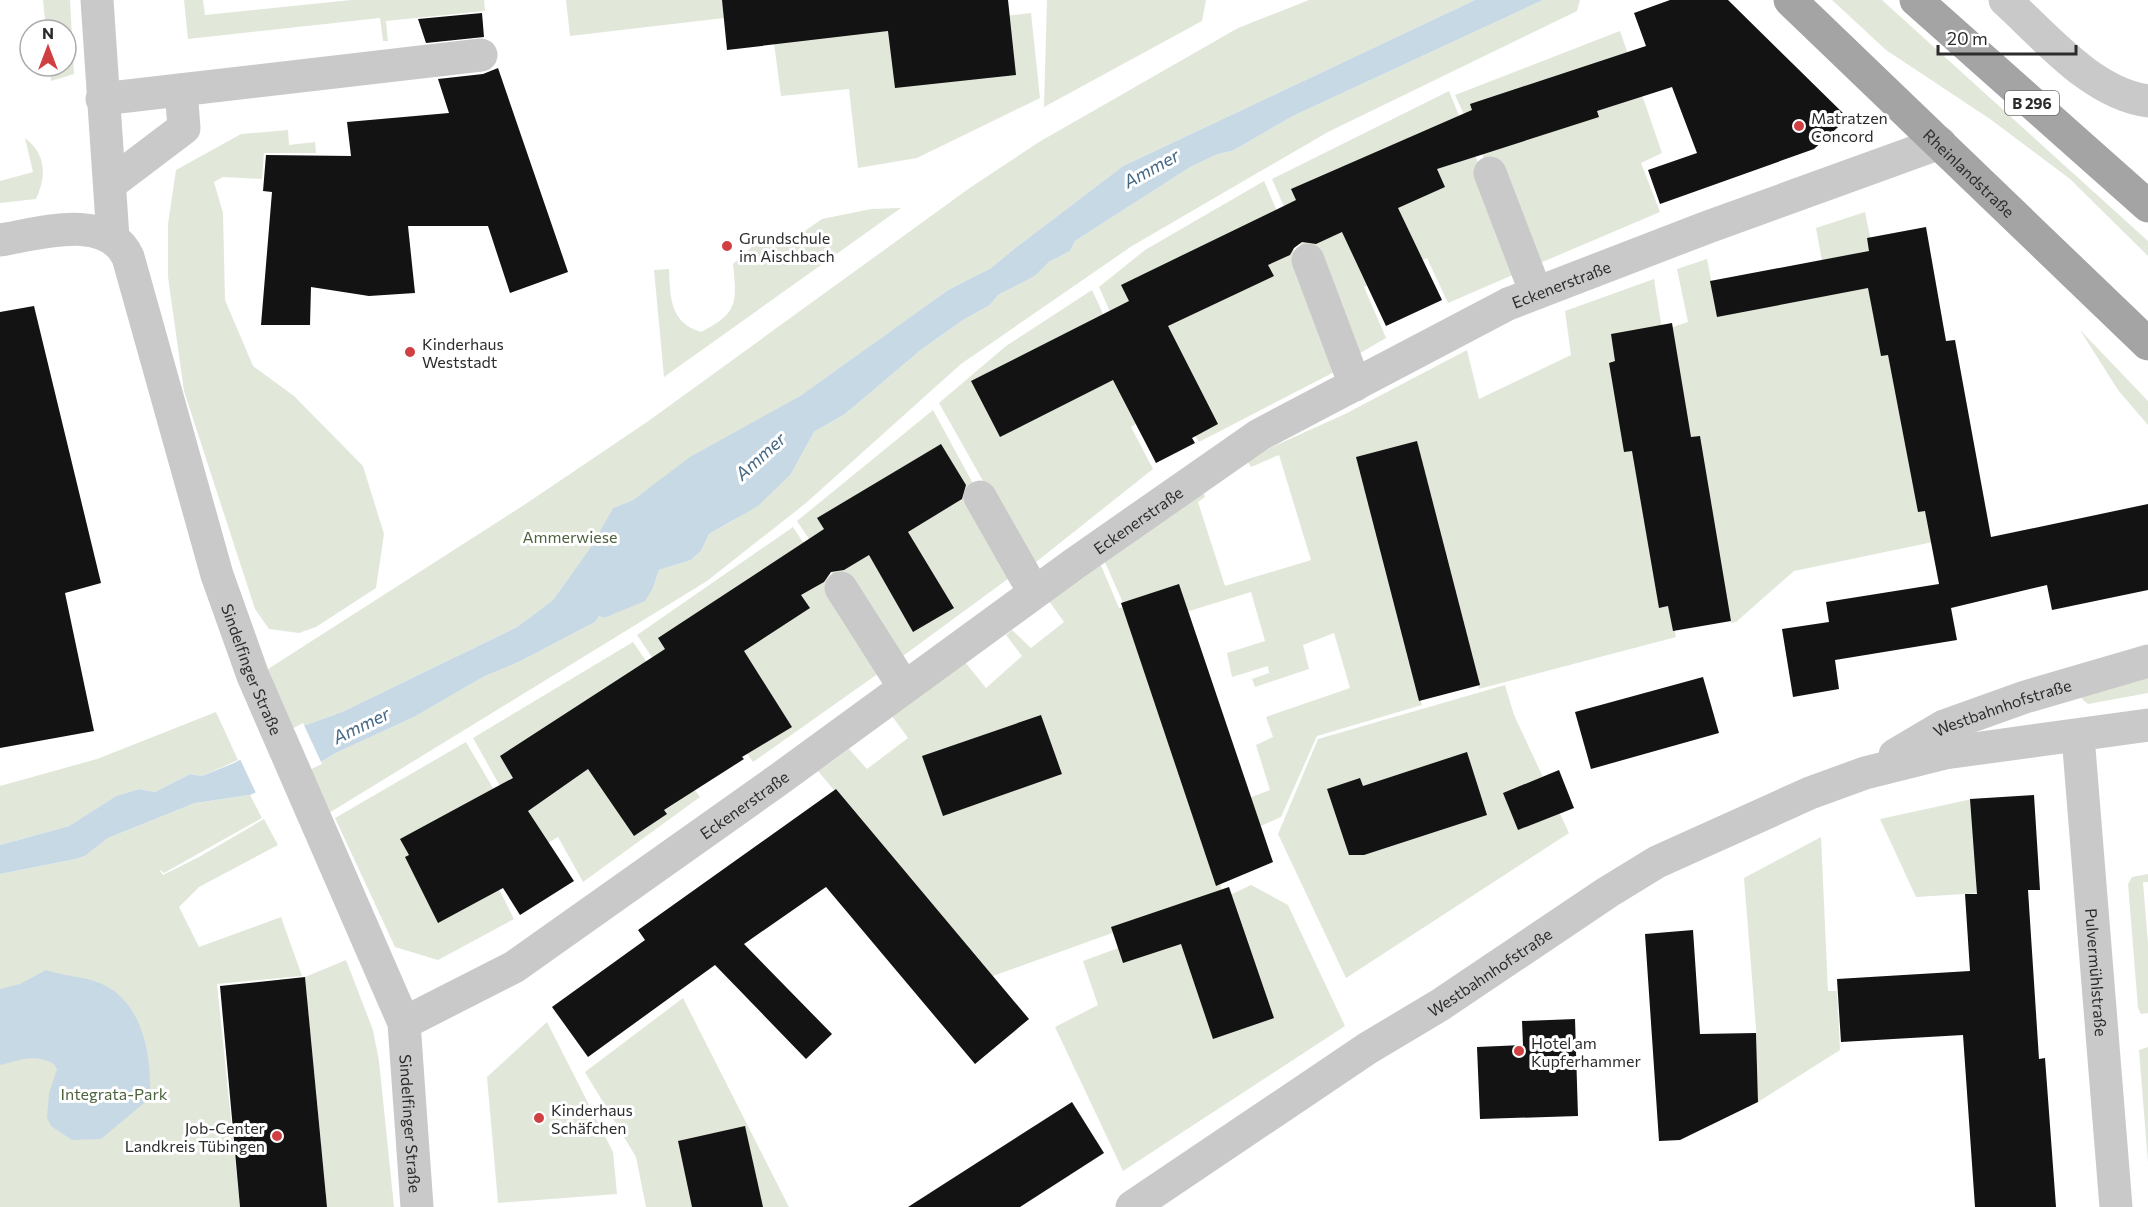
<svg xmlns="http://www.w3.org/2000/svg" width="2148" height="1207" font-family="Commissioner,sans-serif">
	<style>
		.green { fill: #e1e8da }
		.water { fill: #c8d9e6 }
		.pier { fill: #fff }
		.building { fill: #131313 }
		.lines { fill: none; stroke-linecap: round; stroke-linejoin: round }
		.minor { stroke: #c9c9c9; stroke-width: 33 }
		.major { stroke: #a4a4a4; stroke-width: 33 }
		.poi-dot { fill: #d04043; stroke: #fff; stroke-width: 2 }
		.labels { text-anchor: middle; dominant-baseline: central; stroke-width: 6; stroke-linejoin: round; paint-order: stroke }
		.shield { fill: #fff; stroke: #6b6b6b; stroke-width: 1.5 }
		.shield-label { font-size: 15px; font-weight: bold; fill: #2c2c2c }
		.poi-label { font-size: 16px; fill: #2c2c2c; stroke: #fff; text-anchor: start }
		.street-label { font-size: 16px; fill: #2c2c2c; stroke: #fff }
		.park-label { font-size: 16px; fill: #4d623f; stroke: #fff }
		.water-label { font-size: 18px; font-style: italic; fill: #446784; stroke: #fff }
	</style>
	<rect width="100%" height="100%" fill="#fff"/>
	<!-- green -->
	<g class="green">
		<path d="M43,0H70L74,74L51,81L49,66H66V30H46Z"/>
		<path d="M184,0H203L205,15L351,0H484L485,11L386,21L388,41H383L380,18L188,39Z"/>
		<path d="M566,0H722L724,18L570,36Z"/>
		<path d="M1047,0H1206L1202,21L1044,107Z"/>
		<path d="M1309,0H1475L1123,166L1014,249L991,268L948,290L800,396L686,461L633,500L613,508L590,548L553,600L517,627L342,712L303,726L288,736L268,669L524,505L647,422L971,187L1039,142L1238,28Z"/>
		<path d="M1543,0H1580L1577,11L1328,132L1132,246L961,364L806,503L707,581L329,813L308,769L338,752L414,717L485,676L519,662L595,622L599,616L605,618L653,588L659,570L691,560L701,551L709,534L734,520L791,474L814,432L845,414L922,349L963,320L990,305L998,295L1035,276L1049,262L1070,251L1075,241L1192,166L1218,154L1232,151L1295,115Z"/>
		<path d="M1832,0H1882L2148,241V256L2070,179L1990,119L1886,50Z"/>
		<path d="M1031,13L1040,98L917,158L858,168L849,89L781,96L774,43Z"/>
		<path d="M1620,31L1662,153L1641,163L1660,212L1533,266L1455,95Z"/>
		<path d="M1449,91L1522,271L1448,303L1427,258L1364,287L1386,338L1350,359L1272,179Z"/>
		<path d="M288,130L289,145L315,142L316,153H264L262,179L223,177L214,182L223,213L225,300L253,366L294,396L363,466L384,534L376,588L316,627L299,633L269,629L255,609L184,391L168,277V224L176,170L241,134Z"/>
		<path d="M25,138C46,154 47,176 36,199L0,203V181L33,172Z"/>
		<path d="M1264,181L1344,367L1199,442L1176,402L1155,412L1099,287L1145,250Z"/>
		<path d="M901,208L664,377L654,270L669,269C670,297 670,323 701,332C738,313 737,303 733,264L767,233L796,237L822,219L871,209Z"/>
		<path d="M1865,212L1933,542L1794,571L1736,622L1731,623L1699,438L1690,439L1670,328L1688,322L1677,269L1707,259L1718,315L1828,294L1816,228Z"/>
		<path d="M1654,279L1662,329L1642,444L1676,637L1479,689L1415,445L1359,460L1422,705L1317,736L1281,817L1259,827L1249,798L1270,790L1256,745L1273,737L1266,717L1350,688L1334,633L1303,645L1309,669L1255,687L1252,679L1269,673L1268,666L1232,677L1227,653L1265,641L1251,592L1186,612L1124,605L1104,560L1201,485L1205,497L1198,502L1225,586L1311,560L1279,455L1251,467L1246,459L1345,414L1467,350L1479,399L1571,355L1565,311Z"/>
		<path d="M1092,290L1150,415L1131,427L1153,469L1031,566L939,403L1006,346Z"/>
		<path d="M2080,330L2148,401V425L2118,390Z"/>
		<path d="M933,410L1020,570L892,664L797,521Z"/>
		<path d="M793,527L886,668L753,762L727,725L705,736L637,635Z"/>
		<path d="M1100,563L1119,608L1125,607L1223,893L990,977L818,771L849,749L867,769L908,738L892,716L965,662L986,688L1022,656L1006,635L1012,630L1031,648L1064,622L1049,601Z"/>
		<path d="M633,642L699,739L674,762L700,797L583,882L558,837L536,850L473,738Z"/>
		<path d="M2148,676V693L2088,704L2082,699L2083,694Z"/>
		<path d="M1505,685L1514,715L1569,833L1346,978L1278,834L1318,739Z"/>
		<path d="M216,712L238,760L202,776L190,774L155,792L139,789L116,796L69,826L0,845V786L97,759Z"/>
		<path d="M466,742L531,853L493,877L514,919L438,960L395,947L335,818Z"/>
		<path d="M250,795L262,818L164,873L159,869L163,875L199,857L264,819L278,845L199,887L179,907L199,947L281,917L302,976L217,984L240,1207H0V874L76,859L85,856L108,838L195,803Z"/>
		<path d="M1972,799L1979,893L1916,897L1880,819Z"/>
		<path d="M1821,837L1828,991H1837L1840,1050L1758,1102L1756,1028L1744,878Z"/>
		<path d="M2148,874V882H2143L2148,944V1013L2141,1014L2138,1008L2128,884L2132,877Z"/>
		<path d="M1251,885L1288,905L1345,1026L1123,1171L1055,1027L1098,1005L1083,961L1121,947Z"/>
		<path d="M346,960L373,1030L379,1061L394,1207H327L305,977Z"/>
		<path d="M683,998L789,1207H646L636,1157L585,1072Z"/>
		<path d="M547,1022L613,1152L617,1194L498,1203L487,1077Z"/>
		<path d="M2148,1047V1163L2139,1050Z"/>
	</g>
	<!-- water -->
	<g class="water">
		<path d="M1475,0H1543L1295,115L1232,151L1218,154L1192,166L1075,241L1070,251L1049,262L1035,276L998,295L990,305L963,320L922,349L845,414L814,432L791,474L758,506L709,534L701,551L691,560L659,570L653,588L645,601L604,618L599,616L595,622L519,662L485,676L414,717L338,752L308,769L250,795L195,803L108,838L85,856L76,859L0,874V845L69,826L116,796L139,789L155,792L190,774L202,776L234,763L303,726L342,712L517,627L553,600L590,548L613,508L633,500L690,457L800,396L948,290L991,268L1014,249L1123,166Z"/>
		<path d="M46,970C63,976 82,976 100,983C143,1001 152,1056 150,1098L101,1139L72,1140L51,1126L47,1118L49,1093L57,1069L54,1064C34,1053 21,1060 0,1065V989L20,984Z"/>
	</g>
	<!-- pier -->
	<path class="pier" d="M303,723L322,764L257,795L239,757Z"/>
	<!-- building -->
	<g class="building">
		<path d="M722,0H1008L1016,75L895,88L888,31L727,50Z"/>
		<path d="M1670,0H1728L1848,118L1814,149L1660,204L1648,170L1697,153L1672,87L1597,111L1599,117L1437,169L1445,187L1398,208L1442,300L1386,326L1342,232L1316,244L1302,242L1294,248L1290,255L1268,265L1274,276L1168,326L1218,424L1192,438L1195,443L1156,463L1113,380L1000,437L971,381L1129,301L1121,285L1296,200L1291,189L1472,110L1470,104L1646,46L1634,13Z"/>
		<path d="M482,13L484,37L426,43L418,19Z"/>
		<path d="M498,68L568,272L510,293L488,226H408L415,293L369,296L311,287L310,325H261L272,192L263,191L266,155L351,156L347,122L449,113L438,79L483,74Z"/>
		<path d="M1926,227L1946,341L1955,340L1991,537L2148,504V590L2052,610L2047,585L1951,608L1957,640L1835,660L1839,689L1793,697L1782,629L1829,622L1826,602L1939,584L1925,511L1918,512L1888,355L1881,356L1868,288L1717,317L1710,281L1869,251L1867,238Z"/>
		<path d="M34,306L101,583L65,593L94,731L0,748V312Z"/>
		<path d="M1672,323L1691,437L1700,436L1731,621L1673,631L1668,606L1659,608L1632,451L1624,452L1609,363L1615,361L1611,334Z"/>
		<path d="M1417,441L1480,685L1419,701L1356,457Z"/>
		<path d="M941,444L966,485L962,499L908,532L954,608L913,632L869,555L844,570L831,572L824,582L801,595L810,608L744,651L792,727L742,757L744,759L664,810L667,814L634,836L588,769L528,811L574,881L520,915L503,888L438,923L405,857L409,855L400,839L513,778L500,756L665,649L658,638L824,529L817,518Z"/>
		<path d="M1179,584L1273,862L1216,886L1121,603Z"/>
		<path d="M1703,677L1719,733L1591,769L1575,712Z"/>
		<path d="M1041,715L1062,774L943,816L922,756Z"/>
		<path d="M1467,752L1487,815L1364,855H1349L1327,789L1360,778L1363,786Z"/>
		<path d="M1559,770L1574,808L1518,830L1503,793Z"/>
		<path d="M836,789L1029,1019L975,1064L826,887L744,944L832,1034L806,1059L715,965L588,1057L552,1007L645,940L638,930Z"/>
		<path d="M2034,795L2040,890H2028L2039,1059L2045,1058L2056,1207H1975L1963,1035L1841,1042L1837,979L1970,971L1965,894H1977L1970,799Z"/>
		<path d="M1229,887L1274,1018L1213,1039L1181,944L1123,963L1111,927Z"/>
		<path d="M1693,930L1700,1034L1756,1033L1758,1102L1680,1140L1659,1141L1645,934Z"/>
		<path d="M305,977L327,1207H240L220,986Z"/>
		<path d="M1575,1019L1578,1116L1480,1119L1477,1047L1523,1045L1522,1021Z"/>
		<path d="M1072,1102L1104,1153L1020,1207H908Z"/>
		<path d="M745,1126L763,1207H692L678,1141Z"/>
	</g>
	<g class="lines">
		<!-- minor -->
		<g class="minor">
			<path d="M97,0L113,238"/>
			<path d="M2005,0C2046,37 2091,93 2148,101"/>
			<path d="M102,99L481,55"/>
			<path d="M1490,173L1536,293"/>
			<path d="M110,184L184,128L181,90"/>
			<path id="s1" d="M0,240C38,234 107,212 128,257L217,575L253,676L404,1023L417,1207"/>
			<path d="M1308,260L1355,385"/>
			<path d="M980,497L1034,592"/>
			<path d="M841,588L904,687"/>
			<path id="s2" d="M2078,736L2116,1207"/>
			<path id="s3" d="M1895,755L1944,726L2025,697L2148,661"/>
			<path id="s4" d="M404,1023L514,967L778,780L1074,564L1259,435L1508,304L1708,227L1940,143"/>
			<path id="s5" d="M1132,1207L1368,1048L1440,1005L1608,892L1657,862L1810,793L1865,773L1945,753L2148,725"/>
		</g>
		<!-- major -->
		<g class="major">
			<path id="s6" d="M1790,0L2148,344"/>
			<path d="M1916,0L2148,206"/>
		</g>
	</g>
	<!-- markers -->
	<g class="poi-dot">
		<circle cx="1799" cy="126" r="6"/>
		<circle cx="727" cy="246" r="6"/>
		<circle cx="410" cy="352" r="6"/>
		<circle cx="1519" cy="1051" r="6"/>
		<circle cx="539" cy="1118" r="6"/>
		<circle cx="277" cy="1136" r="6"/>
	</g>
	<g class="labels">
		<!-- shield labels -->
		<rect class="shield" x="2005" y="91" width="54" height="24" rx="4.5"/>
		<g class="shield-label">
			<text x="2032" y="103">B 296</text>
		</g>
		<!-- poi labels -->
		<g class="poi-label">
			<text x="1811" y="117">Matratzen<tspan x="1811" dy="18">Concord</tspan></text>
			<text x="739" y="237">Grundschule<tspan x="739" dy="18">im Aischbach</tspan></text>
			<text x="422" y="343">Kinderhaus<tspan x="422" dy="18">Weststadt</tspan></text>
			<text x="1531" y="1042">Hotel am<tspan x="1531" dy="18">Kupferhammer</tspan></text>
			<text x="551" y="1109">Kinderhaus<tspan x="551" dy="18">Schäfchen</tspan></text>
			<text x="265" y="1127" text-anchor="end">Job-Center<tspan x="265" dy="18">Landkreis Tübingen</tspan></text>
		</g>
		<!-- street labels -->
		<g class="street-label">
			<text stroke="none"><textPath href="#s6" startOffset="249">Rheinlandstraße</textPath></text>
			<text stroke="none"><textPath href="#s4" startOffset="1377">Eckenerstraße</textPath></text>
			<text stroke="none"><textPath href="#s4" startOffset="891">Eckenerstraße</textPath></text>
			<text stroke="none"><textPath href="#s1" startOffset="570">Sindelfinger Straße</textPath></text>
			<text stroke="none"><textPath href="#s3" startOffset="118">Westbahnhofstraße</textPath></text>
			<text stroke="none"><textPath href="#s4" startOffset="405">Eckenerstraße</textPath></text>
			<text stroke="none"><textPath href="#s5" startOffset="428">Westbahnhofstraße</textPath></text>
			<text stroke="none"><textPath href="#s2" startOffset="237">Pulvermühlstraße</textPath></text>
			<text stroke="none"><textPath href="#s1" startOffset="1056">Sindelfinger Straße</textPath></text>
		</g>
		<!-- park labels -->
		<g class="park-label">
			<text x="570" y="536">Ammerwiese</text>
			<text x="114" y="1093">Integrata-Park</text>
		</g>
		<!-- water labels -->
		<g class="water-label">
			<text transform="translate(1151 168) rotate(-29)">Ammer</text>
			<text transform="translate(760 456) rotate(-42)">Ammer</text>
			<text transform="translate(361 725) rotate(-26)">Ammer</text>
		</g>
	</g>
	<!-- north arrow -->
	<g transform="translate(48 48)"><circle r="28" fill="#ffffff" stroke="#ababab" stroke-width="1.5"/>
	<path d="M0-4.5L10 22L0 15L-10 22Z" fill="#d04043"/>
	<text y="-9" font-size="16" font-weight="bold" text-anchor="middle" fill="#2c2c2c">N</text>
	</g>
	<!-- scale -->
	<path d="M1938 45v9h138v-9" fill="none" stroke="#2c2c2c" stroke-width="3"/>
	<text x="1947" y="45" font-size="18" fill="#2c2c2c" stroke="#ffffff" stroke-width="4.5" paint-order="stroke">20 m</text>
</svg>
